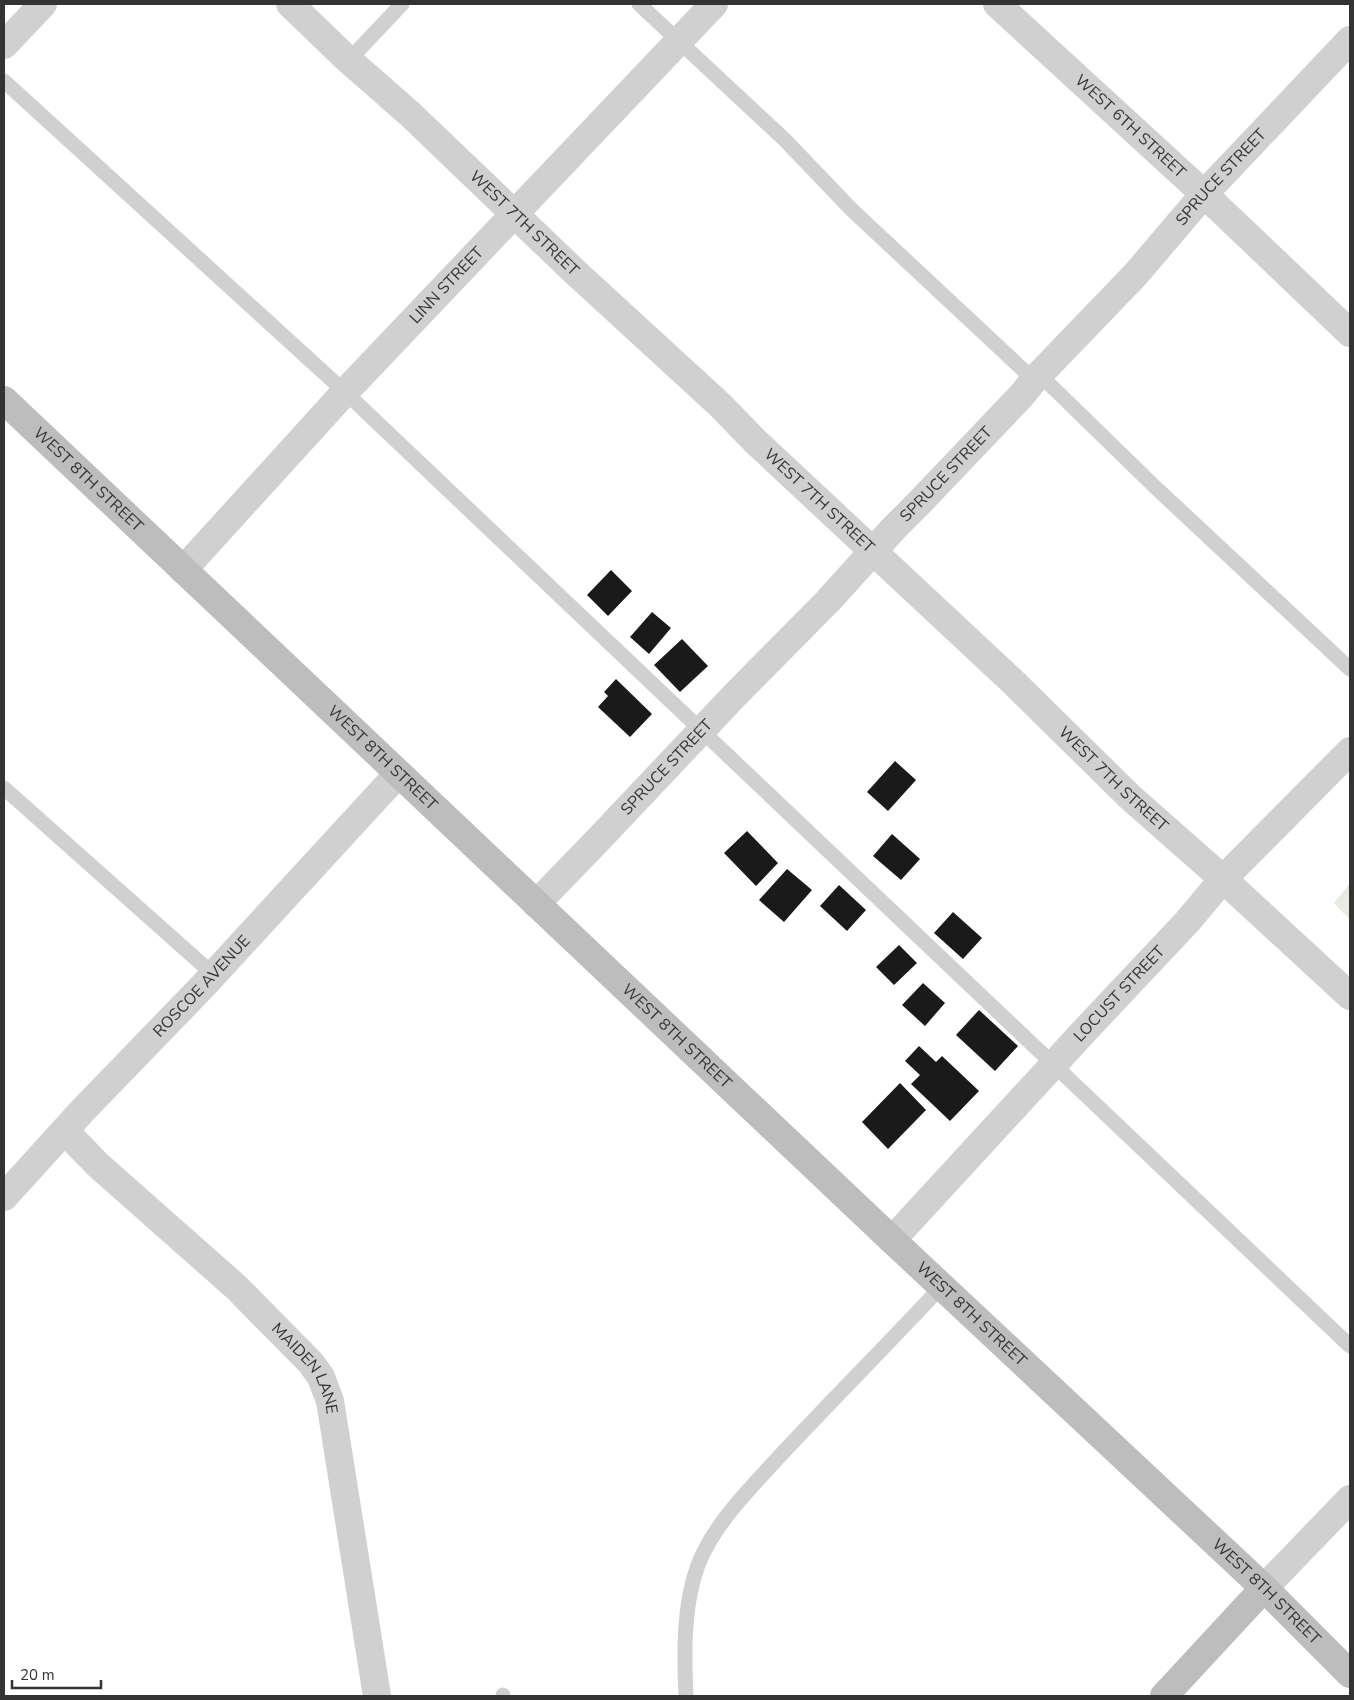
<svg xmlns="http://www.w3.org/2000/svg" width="1354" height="1700" font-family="'Nunito Sans',sans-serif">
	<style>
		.green { fill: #e6ecdf }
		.building { fill: #1a1a1a }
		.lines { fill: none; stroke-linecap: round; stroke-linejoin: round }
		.lane { stroke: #d0d0d0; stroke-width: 15 }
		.street { stroke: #d0d0d0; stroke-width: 28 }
		.secondary { stroke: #bdbdbd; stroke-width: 28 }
		.labels { text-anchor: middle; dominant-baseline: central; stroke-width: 5; stroke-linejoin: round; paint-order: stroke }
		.street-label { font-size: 16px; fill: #333; stroke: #fff }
	</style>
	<rect width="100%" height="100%" fill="#fff"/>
	<!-- green -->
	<path class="green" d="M1350,883V920L1334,903Z"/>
	<!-- building -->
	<g class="building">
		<path d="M611,570L632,591L608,616L587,595Z"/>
		<path d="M652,612L671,628L649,654L630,637Z"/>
		<path d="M682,639L708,666L680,692L654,665Z"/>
		<path d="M616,679L652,714L630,737L598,707L608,696L604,692Z"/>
		<path d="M895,761L916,780L888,811L867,792Z"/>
		<path d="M747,831L778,863L756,886L724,853Z"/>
		<path d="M892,834L920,859L901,880L873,856Z"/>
		<path d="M787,869L812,890L784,922L759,900Z"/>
		<path d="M839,885L866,910L847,931L820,906Z"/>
		<path d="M953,912L982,938L963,959L934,933Z"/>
		<path d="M899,945L917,963L894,985L876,967Z"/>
		<path d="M923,983L945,1003L925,1026L902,1005Z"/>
		<path d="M979,1010L1018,1046L995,1071L956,1035Z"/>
		<path d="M919,1046L936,1062L942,1056L979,1091L950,1121L911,1084L920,1075L905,1061Z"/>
		<path d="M900,1083L926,1110L888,1149L862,1122Z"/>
	</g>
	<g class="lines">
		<!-- lane -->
		<g class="lane">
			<path d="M639,4L785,140L852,210L1034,380"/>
			<path d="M349,60L402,4"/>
			<path d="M4,81L345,392L1350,1346"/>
			<path d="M1039,374L1154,486L1350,669"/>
			<path d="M4,788L214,975"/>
			<path d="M503,1696V1695"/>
			<path d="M686,1696C684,1653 683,1606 698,1565C714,1524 748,1491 777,1459C831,1401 887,1345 942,1286"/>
		</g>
		<!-- street -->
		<g class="street">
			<path id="s1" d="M290,4L345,57L410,114L575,272L720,405L756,442L1011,680L1130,797L1223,879L1350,996"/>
			<path id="s2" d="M997,4L1204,194L1350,333"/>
			<path d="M4,45L43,4"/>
			<path id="s3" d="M183,570L345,392L714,4"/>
			<path id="s4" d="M536,904L597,841L735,695L828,601L894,528L921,501L1021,396L1034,380L1136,274L1204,194L1350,40"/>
			<path id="s5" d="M65,1131L98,1165L236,1287L311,1363L321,1377L330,1401L377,1696"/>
			<path id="s6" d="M4,1197L83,1110L203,986L398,774"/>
			<path id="s7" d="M892,1240L1089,1026L1187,922L1223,879L1350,751"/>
			<path d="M1264,1588L1350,1499"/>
		</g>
		<!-- secondary -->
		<g class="secondary">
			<path id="s8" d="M4,400L892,1240L1264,1588L1350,1674"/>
			<path d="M1164,1696L1264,1588"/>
		</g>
	</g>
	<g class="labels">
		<!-- street labels -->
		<g class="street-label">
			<text stroke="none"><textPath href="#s2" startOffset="181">WEST 6TH STREET</textPath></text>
			<text stroke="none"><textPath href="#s4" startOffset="999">SPRUCE STREET</textPath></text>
			<text stroke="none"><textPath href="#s1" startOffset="321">WEST 7TH STREET</textPath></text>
			<text stroke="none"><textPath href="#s3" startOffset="388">LINN STREET</textPath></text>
			<text stroke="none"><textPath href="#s4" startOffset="594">SPRUCE STREET</textPath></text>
			<text stroke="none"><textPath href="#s8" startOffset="116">WEST 8TH STREET</textPath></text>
			<text stroke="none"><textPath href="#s1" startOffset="726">WEST 7TH STREET</textPath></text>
			<text stroke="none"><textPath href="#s8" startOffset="521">WEST 8TH STREET</textPath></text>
			<text stroke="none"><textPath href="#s4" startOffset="189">SPRUCE STREET</textPath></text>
			<text stroke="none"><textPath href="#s1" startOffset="1131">WEST 7TH STREET</textPath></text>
			<text stroke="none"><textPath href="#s6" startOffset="289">ROSCOE AVENUE</textPath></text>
			<text stroke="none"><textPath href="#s7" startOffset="335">LOCUST STREET</textPath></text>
			<text stroke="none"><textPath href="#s8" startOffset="926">WEST 8TH STREET</textPath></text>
			<text stroke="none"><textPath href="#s8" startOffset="1331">WEST 8TH STREET</textPath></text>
			<text stroke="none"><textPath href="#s5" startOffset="340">MAIDEN LANE</textPath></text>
			<text stroke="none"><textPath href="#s8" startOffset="1736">WEST 8TH STREET</textPath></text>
		</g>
	</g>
	<!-- border -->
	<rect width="1354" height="1700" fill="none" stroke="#333333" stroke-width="10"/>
	<!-- scale -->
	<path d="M12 1680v8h89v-8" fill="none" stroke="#333333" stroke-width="2.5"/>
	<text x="20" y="1680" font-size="15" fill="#333333" stroke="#ffffff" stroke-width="4" paint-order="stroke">20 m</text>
</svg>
